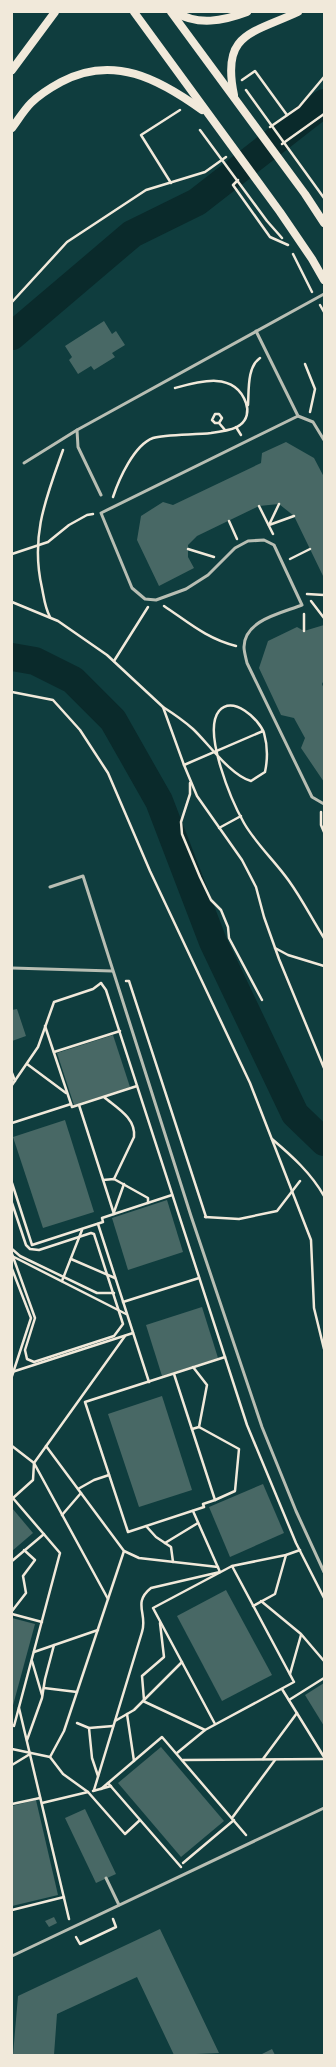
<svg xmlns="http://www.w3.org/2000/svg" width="336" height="2067" font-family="Merriweather,serif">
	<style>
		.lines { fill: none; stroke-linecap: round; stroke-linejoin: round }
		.river { stroke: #0a2a2b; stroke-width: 28 }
		.building { fill: #486865 }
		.path { stroke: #f1e9da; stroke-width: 2.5 }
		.service { stroke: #b8beb3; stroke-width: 3 }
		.secondary { stroke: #f1e9da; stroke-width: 8 }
	</style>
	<rect width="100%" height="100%" fill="#0f3d3e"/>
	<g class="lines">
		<!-- river -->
		<g class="river">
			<path d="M12,336L132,234L197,202L324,103"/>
			<path d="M12,657L35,661L73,680L113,720L159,801L213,942L295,1114L324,1142"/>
		</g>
	</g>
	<!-- building -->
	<g class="building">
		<path d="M104,321L112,334L116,331L125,345L112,353L115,357L94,370L91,366L78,374L69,360L72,357L65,346Z"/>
		<path d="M286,442L314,458L324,477V578L294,516L279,504L259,506L197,536L188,545V557L194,568L159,586L137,540L141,516L163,502L173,505L261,463L262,453Z"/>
		<path d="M324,625V680L322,684L324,689V782L301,748L305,738L294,718L281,715L259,668L268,641L297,627L304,631Z"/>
		<path d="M17,1009L26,1036L12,1041V1010Z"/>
		<path d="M113,1035L130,1087L74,1105L57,1053Z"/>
		<path d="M65,1120L94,1212L43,1228L13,1137Z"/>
		<path d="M167,1200L183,1252L128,1270L112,1218Z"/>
		<path d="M202,1307L218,1358L162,1376L146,1325Z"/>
		<path d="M162,1396L192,1490L139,1507L108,1414Z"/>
		<path d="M263,1484L284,1533L230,1557L209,1507Z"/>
		<path d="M12,1508L33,1533L12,1551Z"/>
		<path d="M226,1590L272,1675L222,1701L177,1616Z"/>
		<path d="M12,1618L35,1624L12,1709Z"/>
		<path d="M324,1683V1726L305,1695Z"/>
		<path d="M161,1747L224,1821L181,1857L118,1783Z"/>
		<path d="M36,1800L58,1895L12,1906V1806Z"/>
		<path d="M85,1809L116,1874L96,1883L65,1818Z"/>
		<path d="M54,1917L57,1923L49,1927L45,1921Z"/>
		<path d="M160,1929L219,2053L174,2055L137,1977L57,2014L54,2055H13L18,1996Z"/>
		<path d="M272,2049L275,2055H260Z"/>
	</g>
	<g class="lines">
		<!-- path -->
		<g class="path">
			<path d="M242,80L255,71L287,115"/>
			<path d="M246,90L324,198"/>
			<path d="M270,127L299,107L324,77"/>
			<path d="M200,130L267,221L282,238"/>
			<path d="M282,144L324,114"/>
			<path d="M238,180L233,185L270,237L288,245"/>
			<path d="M171,183L141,135L180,110"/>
			<path d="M293,254L312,292"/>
			<path d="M12,302L67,242L146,190L205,172L226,157"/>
			<path d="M320,305L324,312"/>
			<path d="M305,364L315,389L310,412"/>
			<path d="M248,405C249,390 247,367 260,358"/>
			<path d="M219,423H215L212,420L215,414H219L222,418L219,423L225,430"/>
			<path d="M236,427L241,435"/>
			<path d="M113,497C119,479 134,445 153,438C165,434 196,435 211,433C220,431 233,431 240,425C247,420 249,411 246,403C235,371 200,381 175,388"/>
			<path d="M279,504L269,525L294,516"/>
			<path d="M259,506L273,534"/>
			<path d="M229,521L237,539"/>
			<path d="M188,549L214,557"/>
			<path d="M12,554L48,542L69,525L87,515L93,514"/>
			<path d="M290,559L310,549"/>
			<path d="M307,594L324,595"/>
			<path d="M311,601L324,618"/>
			<path d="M12,602L58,621L107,655L163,707L184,765L197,796L242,860L256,887L264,917L279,959L324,1068"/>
			<path d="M164,606C188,622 207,639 236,646"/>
			<path d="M304,614V631"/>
			<path d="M50,617C45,608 44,598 42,588C30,536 46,498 63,450"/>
			<path d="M114,661L148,607"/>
			<path d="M12,692L53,700L80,730L108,773L150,871L250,1083L311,1240L314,1308L324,1349"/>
			<path d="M163,707C174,714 184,721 193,729C208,743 231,776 251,781L265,772C268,758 268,747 264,733C259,719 233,695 219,711C202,732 232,802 244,823C256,844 275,861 289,881C302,899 312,919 324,938"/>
			<path d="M184,765L263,731"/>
			<path d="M190,783V794L181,822L182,834L200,877L211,900L221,910L228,927L229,938L262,1000"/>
			<path d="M321,812V825L324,832"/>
			<path d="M219,828L241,816"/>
			<path d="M275,948L288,955L324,966"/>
			<path d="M126,981H129L206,1217"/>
			<path d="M101,983L106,990L247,1425L296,1543L324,1598"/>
			<path d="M45,1026L72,1107L137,1086"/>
			<path d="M54,1052L120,1031"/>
			<path d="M27,1064L66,1093"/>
			<path d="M12,1073L15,1081"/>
			<path d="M12,1085L38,1047L54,1002L93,989L101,983"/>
			<path d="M104,1097C117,1108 136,1118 134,1137L114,1179"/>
			<path d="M12,1123L71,1104"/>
			<path d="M272,1139C292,1156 311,1173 324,1196"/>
			<path d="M103,1180L114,1179L148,1198V1203"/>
			<path d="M12,1183L32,1245L103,1222L102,1218L114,1214L79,1105"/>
			<path d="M12,1203L26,1245L30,1249L39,1250L91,1233L94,1234L123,1324L114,1336L34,1362L27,1359L25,1350L35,1318L12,1254"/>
			<path d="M114,1212L124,1184"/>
			<path d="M114,1214L172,1195"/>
			<path d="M205,1217L239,1219L277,1211L300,1181"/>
			<path d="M98,1224L149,1382"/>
			<path d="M12,1249L20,1256L97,1293H114"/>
			<path d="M12,1256L126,1314"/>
			<path d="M71,1259L115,1278"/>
			<path d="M12,1269L31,1318L12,1376"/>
			<path d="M62,1281L82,1230"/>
			<path d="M123,1302L199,1278"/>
			<path d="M193,1367L207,1385L199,1427"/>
			<path d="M12,1372L133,1333"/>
			<path d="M174,1374L215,1500L203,1504L204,1507L128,1532L85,1402L225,1357"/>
			<path d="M192,1429L199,1427L239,1449L235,1491L215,1500"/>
			<path d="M12,1446L34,1463L108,1599"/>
			<path d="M46,1446L124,1551L139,1558L218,1567"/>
			<path d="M78,1489L94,1480L109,1475"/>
			<path d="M12,1497L60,1553L14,1726L12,1725"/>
			<path d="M13,1498L33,1480L34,1463L125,1336"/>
			<path d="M62,1515L81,1493"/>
			<path d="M146,1526L156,1537L171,1547L173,1562"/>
			<path d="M165,1543L198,1523"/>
			<path d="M12,1561L44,1534"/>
			<path d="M232,1566L286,1555L300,1550"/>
			<path d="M261,1601L301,1634L324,1661"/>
			<path d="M253,1606L275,1594L286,1555"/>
			<path d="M12,1611L26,1593L23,1576L35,1560L24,1550"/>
			<path d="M12,1614L42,1622"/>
			<path d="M34,1652L98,1630"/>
			<path d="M32,1661L42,1695"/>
			<path d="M290,1674L301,1635"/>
			<path d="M44,1688L77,1692"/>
			<path d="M282,1689L324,1757"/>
			<path d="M144,1700L142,1676L164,1657L160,1623"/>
			<path d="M289,1700L324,1678"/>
			<path d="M143,1701L205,1730"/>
			<path d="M19,1708L69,1919"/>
			<path d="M127,1714L134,1761"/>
			<path d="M115,1721L134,1710L182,1662"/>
			<path d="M77,1723L89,1728L113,1726"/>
			<path d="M89,1728L92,1758L98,1776"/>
			<path d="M27,1740L42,1698L45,1679L54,1645"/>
			<path d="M12,1749L50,1757L63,1774L88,1792L125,1834L140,1820"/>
			<path d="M177,1753L205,1730L294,1682L232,1566L153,1608L215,1724"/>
			<path d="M50,1757L64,1731L124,1551"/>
			<path d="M263,1759L297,1713"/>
			<path d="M183,1760L324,1759"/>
			<path d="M12,1765L30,1754"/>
			<path d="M108,1783L181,1867"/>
			<path d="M101,1789L162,1737L246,1835"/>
			<path d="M94,1790C110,1738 126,1685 142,1632C148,1614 132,1603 151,1588L220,1572L193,1511"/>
			<path d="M93,1791L111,1786"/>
			<path d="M42,1803L88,1792"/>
			<path d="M12,1804L40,1798"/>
			<path d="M232,1818L275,1760"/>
			<path d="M183,1863L234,1820"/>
			<path d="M12,1910L64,1897"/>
			<path d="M76,1937L80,1944L116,1927L113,1919"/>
		</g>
		<!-- service -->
		<g class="service">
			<path d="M256,331L298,416L313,422L324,440"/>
			<path d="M298,416L101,513L132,588L145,599L156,600L186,589L208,575L235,548L248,541L264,540L274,545L302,605C282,613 244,620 244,647C244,652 246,658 247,663L312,797L324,804"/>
			<path d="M24,463L77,430"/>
			<path d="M101,495L78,447L77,430L324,294"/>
			<path d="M50,887L83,876L191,1216L262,1427L296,1511L324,1572"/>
			<path d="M12,968L112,971"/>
			<path d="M106,1878L119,1905"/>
			<path d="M12,1956L324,1808"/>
		</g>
		<!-- secondary -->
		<g class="secondary">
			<path d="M134,12L280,212L312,259L324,280"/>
			<path d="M171,12L305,194L324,223"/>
			<path d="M175,12C198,26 223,21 247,12"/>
			<path d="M12,70L55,12"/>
			<path d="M234,95C221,33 251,34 298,12"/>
			<path d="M12,128C18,120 24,110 31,103C39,95 50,88 61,82C113,54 159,79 202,110"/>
		</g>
	</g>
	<!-- border -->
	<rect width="336" height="2067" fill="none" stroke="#f1e9da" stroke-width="26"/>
</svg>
